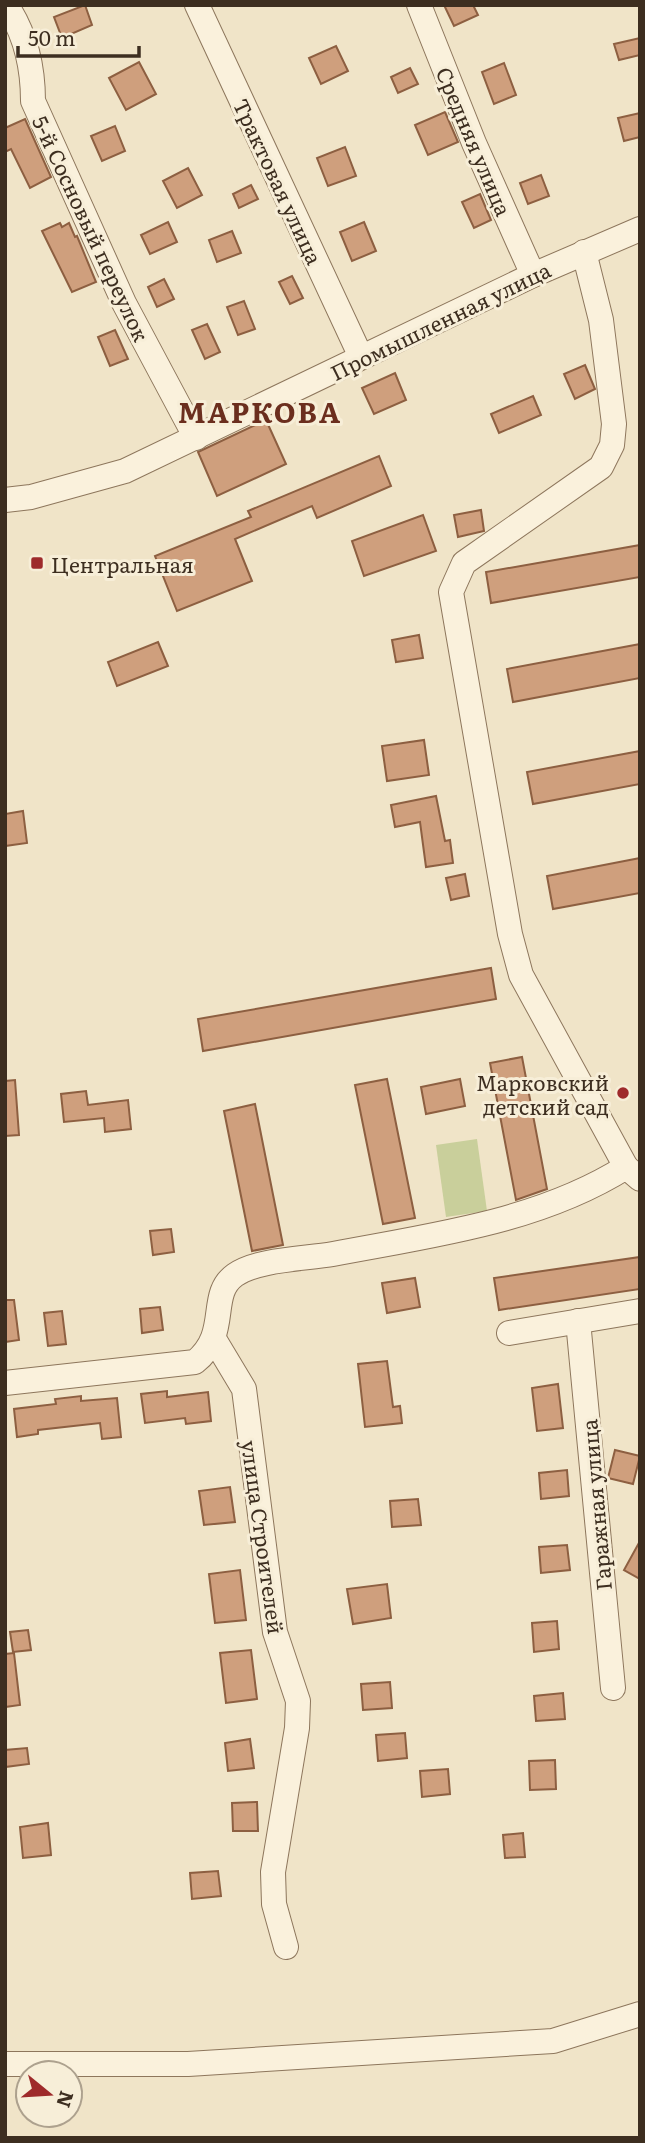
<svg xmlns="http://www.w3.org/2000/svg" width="645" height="2143" font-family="Literata,serif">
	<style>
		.green { fill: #c9cf9b }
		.building { fill: #cf9f7d; stroke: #8d5f41; stroke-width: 2 }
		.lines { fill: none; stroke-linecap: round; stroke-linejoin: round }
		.minor-casing { stroke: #8d765c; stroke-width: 26 }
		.minor { stroke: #faf1dc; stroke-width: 24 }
		.poi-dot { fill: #9e2a2b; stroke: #f7eed8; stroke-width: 2.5 }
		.labels { text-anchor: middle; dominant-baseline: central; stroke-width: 6; stroke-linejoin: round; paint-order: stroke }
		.street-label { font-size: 21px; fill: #3d2e20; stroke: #f7eed8 }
		.poi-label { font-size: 21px; fill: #3d2e20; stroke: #f7eed8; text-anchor: start }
		.district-label { font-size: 28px; font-weight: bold; letter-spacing: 2px; fill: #6b2e1e; stroke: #f7eed8 }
	</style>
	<rect width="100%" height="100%" fill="#f0e4c8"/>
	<!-- green -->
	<path class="green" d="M477,1139L487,1211L446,1217L436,1145Z"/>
	<!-- building -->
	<g class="building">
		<path d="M85,5L92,25L62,38L54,17Z"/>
		<path d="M444,5H473L478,15L454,26Z"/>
		<path d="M640,38V55L619,60L614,44Z"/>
		<path d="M336,46L348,71L321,84L309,58Z"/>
		<path d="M139,62L156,94L126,110L109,78Z"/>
		<path d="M504,63L516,95L494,104L482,72Z"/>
		<path d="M410,68L418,84L398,93L391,77Z"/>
		<path d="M445,112L458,142L428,155L415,125Z"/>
		<path d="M640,113V137L624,141L618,118Z"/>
		<path d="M25,119L51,177L30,188L11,149L5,152V128Z"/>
		<path d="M115,126L125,151L102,161L91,136Z"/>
		<path d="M345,147L356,176L328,186L317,158Z"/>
		<path d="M188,168L202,195L177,208L163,181Z"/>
		<path d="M541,175L549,196L528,204L520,183Z"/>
		<path d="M251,185L258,199L239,208L233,194Z"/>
		<path d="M480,194L491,220L474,228L462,202Z"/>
		<path d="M168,222L177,242L150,254L141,235Z"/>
		<path d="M364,222L376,251L352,261L340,232Z"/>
		<path d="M60,223L62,227L69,223L75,237L77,236L96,282L72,292L42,231Z"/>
		<path d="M232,231L241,253L217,262L209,240Z"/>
		<path d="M292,276L303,298L290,304L279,282Z"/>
		<path d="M164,279L174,299L157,307L148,287Z"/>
		<path d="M244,301L255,329L238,335L227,307Z"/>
		<path d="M207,324L220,352L205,359L192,330Z"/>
		<path d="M115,330L128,359L110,366L98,337Z"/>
		<path d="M585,365L595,389L575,399L564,374Z"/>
		<path d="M395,373L406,400L374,414L362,388Z"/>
		<path d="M533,396L541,415L499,433L491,414Z"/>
		<path d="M266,420L286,464L217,496L198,452Z"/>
		<path d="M379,456L391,486L317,518L312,506L235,539L252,581L177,611L155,556L251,517L248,511Z"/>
		<path d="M481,510L484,531L458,537L454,515Z"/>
		<path d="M423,515L436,551L364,576L352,541Z"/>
		<path d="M640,545V577L491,603L486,572Z"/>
		<path d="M419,635L423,658L396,662L392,640Z"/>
		<path d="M158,642L168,666L117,686L108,662Z"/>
		<path d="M640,644V678L513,702L507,669Z"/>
		<path d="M424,740L429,775L387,781L382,746Z"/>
		<path d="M640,751V784L533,804L527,772Z"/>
		<path d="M436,796L445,841L450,840L453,863L426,867L420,822L395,827L391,805Z"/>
		<path d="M23,811L27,843L5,846V814Z"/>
		<path d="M640,858V893L553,909L547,876Z"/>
		<path d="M465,874L469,896L451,900L446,878Z"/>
		<path d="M491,968L496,999L203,1051L198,1019Z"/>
		<path d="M522,1057L547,1189L516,1200L490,1063Z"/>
		<path d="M387,1079L415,1218L383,1224L355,1085Z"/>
		<path d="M460,1079L465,1106L426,1114L421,1087Z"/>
		<path d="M15,1080L19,1135L5,1136V1081Z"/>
		<path d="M86,1091L88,1105L128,1100L131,1129L105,1132L104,1118L64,1122L61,1094Z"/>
		<path d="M255,1104L283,1245L252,1251L224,1111Z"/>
		<path d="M171,1229L174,1252L153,1255L150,1231Z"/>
		<path d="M640,1257V1289L499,1310L494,1278Z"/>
		<path d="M415,1278L420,1307L387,1313L382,1283Z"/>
		<path d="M5,1300H14L19,1340L5,1342Z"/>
		<path d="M160,1307L163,1330L142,1333L140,1309Z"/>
		<path d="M62,1311L66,1344L48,1346L44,1313Z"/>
		<path d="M387,1361L393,1407L400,1406L402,1423L365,1427L358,1364Z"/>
		<path d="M558,1384L563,1428L537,1431L532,1388Z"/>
		<path d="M167,1391V1397L208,1392L211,1421L186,1424L185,1418L145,1423L141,1394Z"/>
		<path d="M81,1396V1401L117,1398L121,1437L102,1439L100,1423L38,1430V1434L17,1437L14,1409L56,1404L55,1399Z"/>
		<path d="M615,1450L640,1456L633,1484L608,1478Z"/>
		<path d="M567,1470L569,1496L541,1499L539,1473Z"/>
		<path d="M230,1487L235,1522L204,1525L199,1491Z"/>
		<path d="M418,1499L421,1525L392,1527L390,1501Z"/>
		<path d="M640,1541V1579L624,1570Z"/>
		<path d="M567,1545L570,1570L541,1573L539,1547Z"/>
		<path d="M240,1570L246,1620L215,1623L209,1574Z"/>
		<path d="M387,1584L391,1618L353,1624L347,1589Z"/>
		<path d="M557,1621L559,1649L534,1652L532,1623Z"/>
		<path d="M28,1630L31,1650L13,1652L10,1632Z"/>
		<path d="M251,1650L257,1699L226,1703L220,1653Z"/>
		<path d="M14,1653L20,1705L5,1707V1654Z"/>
		<path d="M390,1682L392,1708L363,1710L361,1684Z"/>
		<path d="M563,1693L565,1719L536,1721L534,1696Z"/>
		<path d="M405,1733L407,1758L378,1761L376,1735Z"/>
		<path d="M250,1739L254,1768L228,1771L225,1743Z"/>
		<path d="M27,1748L29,1764L5,1767V1750Z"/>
		<path d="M555,1760L556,1789L530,1790L529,1761Z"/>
		<path d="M448,1769L450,1794L422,1797L420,1771Z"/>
		<path d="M257,1802L258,1831H233L232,1803Z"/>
		<path d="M48,1823L51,1855L23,1858L20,1827Z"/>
		<path d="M523,1833L525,1857L505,1858L503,1835Z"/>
		<path d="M218,1871L221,1896L192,1899L190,1873Z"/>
	</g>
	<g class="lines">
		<!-- minor casing -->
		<g class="minor-casing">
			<g id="minor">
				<path d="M197,5L361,357"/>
				<path d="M419,5L474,143L533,275"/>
				<path d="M5,10L10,11C27,39 33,69 33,101L124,303L196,438"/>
				<path d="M584,252L601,320L614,424L612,445L601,467L464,563L451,592L510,934L521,975L626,1167"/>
				<path d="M5,500L31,497L125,471L533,275L640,229"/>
				<path d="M578,1321L613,1688"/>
				<path d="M509,1333L640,1311"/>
				<path d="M214,1339L244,1389L275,1632L298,1701L297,1728L273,1872L274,1904L286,1947"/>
				<path d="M5,1383L195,1362C231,1333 207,1295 235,1275C258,1259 305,1259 333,1254C432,1235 539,1222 626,1167L640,1179"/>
				<path d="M5,2064H188L553,2041L640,2014"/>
			</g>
		</g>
		<!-- minor -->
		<use href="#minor" class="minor"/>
	</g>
	<!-- markers -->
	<g class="poi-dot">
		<rect x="30" y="556" width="14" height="14" rx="3.5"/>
		<circle cx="623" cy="1093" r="7"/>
	</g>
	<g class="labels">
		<!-- street labels -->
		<g class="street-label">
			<text transform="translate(475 141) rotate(67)">Средняя улица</text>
			<text transform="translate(279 181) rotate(65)">Трактовая улица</text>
			<text transform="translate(92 228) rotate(65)">5-й Сосновый переулок</text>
			<text transform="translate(440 320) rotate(-26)">Промышленная улица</text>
			<text transform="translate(595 1505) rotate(-95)">Гаражная улица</text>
			<text transform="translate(264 1537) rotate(82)">улица Строителей</text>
		</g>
		<!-- poi labels -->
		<g class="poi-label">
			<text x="51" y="563">Центральная</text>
			<text x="609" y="1081" text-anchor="end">Марковский<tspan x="609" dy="24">детский сад</tspan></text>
		</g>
		<!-- district labels -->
		<g class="district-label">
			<text x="260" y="411">МАРКОВА</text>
		</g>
	</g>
	<!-- border -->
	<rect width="645" height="2143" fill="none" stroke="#3d2e20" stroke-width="14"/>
	<!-- north arrow -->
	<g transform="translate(49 2094) rotate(108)"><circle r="33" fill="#f7eed8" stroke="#ada18e" stroke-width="2"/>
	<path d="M0-5L12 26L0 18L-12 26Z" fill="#9e2a2b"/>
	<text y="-10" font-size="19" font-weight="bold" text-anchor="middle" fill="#3d2e20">N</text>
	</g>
	<!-- scale -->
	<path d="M18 46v10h121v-10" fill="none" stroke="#3d2e20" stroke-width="3.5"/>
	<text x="28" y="46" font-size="21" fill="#3d2e20" stroke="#f7eed8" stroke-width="5" paint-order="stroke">50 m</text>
</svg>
